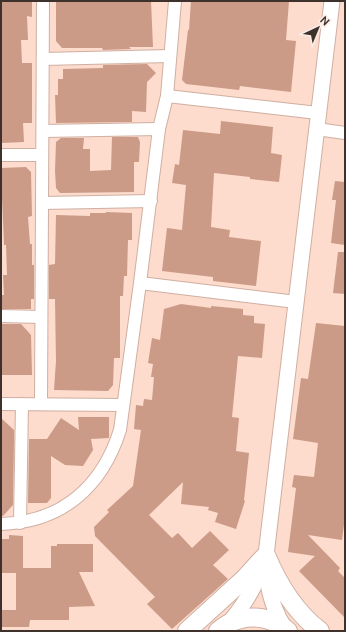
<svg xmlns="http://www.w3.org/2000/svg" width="346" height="632" font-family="Ubuntu,sans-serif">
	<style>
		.building { fill: #cb9b87 }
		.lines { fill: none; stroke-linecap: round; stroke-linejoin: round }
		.minor-casing { stroke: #cfafa2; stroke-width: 14 }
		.tertiary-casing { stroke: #cfafa2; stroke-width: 17 }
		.secondary-casing { stroke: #cfafa2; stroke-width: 20 }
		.minor { stroke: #fff; stroke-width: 12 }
		.tertiary { stroke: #fff; stroke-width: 15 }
		.secondary { stroke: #fff; stroke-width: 18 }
	</style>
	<rect width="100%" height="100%" fill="#fddbcd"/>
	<!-- building -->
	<g class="building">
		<path d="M1,1H32V17L27,16L28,40H21L22,63H32V123H23L24,142L1,143Z"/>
		<path d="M56,1H151L153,47H129L131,49L103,50L102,48H62L56,41Z"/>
		<path d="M191,1H289L286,40L296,41L291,92L240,86L239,90L186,84L182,80L188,30H189Z"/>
		<path d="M147,64L156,73L147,82L146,112L132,111V122L56,123L55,95H58V79H63V69L103,68V65Z"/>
		<path d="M221,121L273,127L271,153L282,155L279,182L250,179V177L214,173L211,227L230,230L229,237L261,241L256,286L213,281V277L162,271L167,228L182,230L186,185L172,183L175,164L179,165L183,130L220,134Z"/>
		<path d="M112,137H138L140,142L139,162H134V192L60,193L56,188L55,171L56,142L61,138H84L83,149H90V171L111,170Z"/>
		<path d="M26,167L31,172L32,216L28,217L30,244H32V265H34V299H31V309H1V295H4L3,275H7L6,245H4L2,198H1V168Z"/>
		<path d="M335,181L345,182V245L331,243L336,200H332Z"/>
		<path d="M106,212L132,213V240H128L127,276H124L123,296H120V358H114L113,385L108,391L54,390L56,361L55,299H49V265L55,264L56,215L90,216V213H106Z"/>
		<path d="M338,252H345V294L333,293Z"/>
		<path d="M181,304L211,308V306L243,309V315L254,316V323L265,324L262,358L238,356L232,417L239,418L236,451L249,453L244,500L245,501L236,529L215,522L218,513L208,510L209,507L181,504L183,482L149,515L172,538L178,533L192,548L210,531L229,550L213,565L228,579L172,629L147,604L155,597L95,536L94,527L109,512L107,510L133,486L141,430L134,429L136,405L143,406L144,399L152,400L154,377H151L153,364L148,363L152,338L160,340L164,309Z"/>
		<path d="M316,323L345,326V517L342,540L308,535L340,568L338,571L345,578V618L299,571L315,556L288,552L296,488L292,487L294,475L314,477L318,443L293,439L301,378L308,379Z"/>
		<path d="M1,324H21L31,335L32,375H1Z"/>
		<path d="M78,417H109V438L91,439L93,450L83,466L65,465L51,456V498L47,503H28L29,439H47L61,418L79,430Z"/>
		<path d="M1,418L14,430V440L13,505L3,516H1Z"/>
		<path d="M9,535L23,536V568H51V546H57V544H93V572H79L95,606L69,607V620H30L29,627H1V610H16V573H1V539H9Z"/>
	</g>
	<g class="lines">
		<!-- minor casing -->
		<g class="minor-casing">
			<g id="minor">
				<path d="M43,59L170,56"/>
				<path d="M167,96L318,113"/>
				<path d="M317,129L345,133"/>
				<path d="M43,131L159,129"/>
				<path d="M1,155H42"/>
				<path d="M42,203L151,201"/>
				<path d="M140,283L296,302"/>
				<path d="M1,316L41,317"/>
				<path d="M1,404L123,405"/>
				<path d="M41,404L43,1"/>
				<path d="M20,523L22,404"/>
				<path d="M1,524C62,522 102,487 120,430L140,283L159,129L167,96L175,1"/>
			</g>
		</g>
		<!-- tertiary casing -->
		<g class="tertiary-casing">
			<g id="tertiary">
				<path d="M229,623C244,605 257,585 263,563"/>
				<path d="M284,627C270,604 266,581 266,555L332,1"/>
			</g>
		</g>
		<!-- secondary casing -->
		<g class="secondary-casing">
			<g id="secondary">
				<path d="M187,631L243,580L266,555C278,584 294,611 320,631"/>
				<path d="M218,631C239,613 267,613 288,631"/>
			</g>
		</g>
		<!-- minor -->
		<use href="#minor" class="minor"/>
		<!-- tertiary -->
		<use href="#tertiary" class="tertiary"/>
		<!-- secondary -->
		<use href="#secondary" class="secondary"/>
	</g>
	<!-- border -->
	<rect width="346" height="632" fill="none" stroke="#3e312c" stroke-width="4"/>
	<!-- north arrow -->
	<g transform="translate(318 28) rotate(44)" stroke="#fbede7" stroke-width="3" paint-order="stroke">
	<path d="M0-3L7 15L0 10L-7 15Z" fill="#3e312c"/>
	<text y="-6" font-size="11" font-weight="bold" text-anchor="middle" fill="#3e312c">N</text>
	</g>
</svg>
